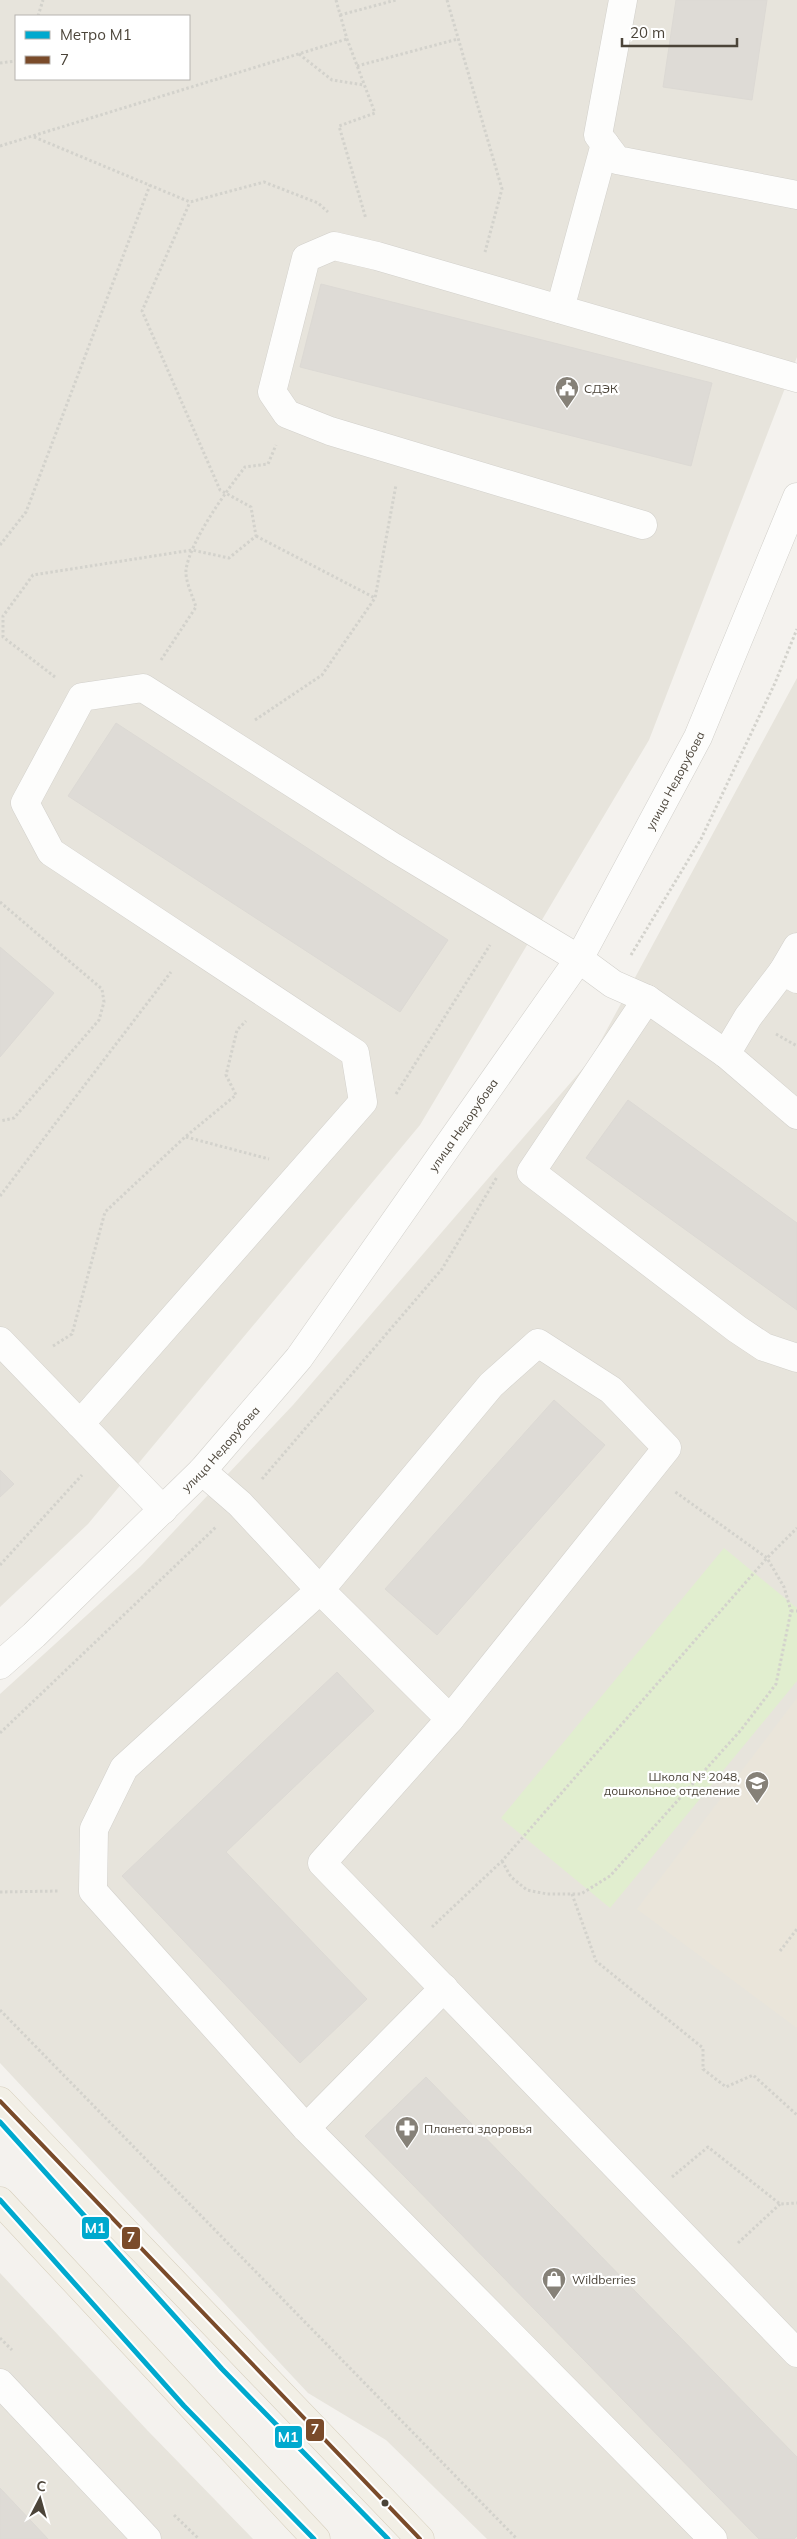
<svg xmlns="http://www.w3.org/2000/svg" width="797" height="2539" font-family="Mulish,sans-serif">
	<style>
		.residential { fill: #e7e4dc; fill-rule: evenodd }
		.education { fill: #eae5da }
		.green { fill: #e1eecf }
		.building { fill: #dedbd6; stroke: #dcd9d4 }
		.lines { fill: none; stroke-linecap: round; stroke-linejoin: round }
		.minor-casing { stroke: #d2d0cb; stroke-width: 29 }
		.major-casing { stroke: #d6cebb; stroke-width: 29 }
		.path { stroke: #d3d2cc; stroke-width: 3; stroke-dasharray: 2.5 2.5; stroke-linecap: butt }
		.minor { stroke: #fdfdfc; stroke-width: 28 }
		.major { stroke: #f2efe6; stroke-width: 28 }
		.bus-1-casing { stroke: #fff; stroke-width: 8 }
		.bus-1 { stroke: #7a4b2a; stroke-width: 4 }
		.metro-1-casing { stroke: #fff; stroke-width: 9 }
		.metro-1 { stroke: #00a9ce; stroke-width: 5 }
		.bus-dot { fill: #4b4439; stroke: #fff; stroke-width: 2 }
		.labels { text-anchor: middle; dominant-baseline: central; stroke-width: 4.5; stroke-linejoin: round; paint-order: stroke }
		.poi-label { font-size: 12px; fill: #4b4439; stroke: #fff; text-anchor: start }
		.street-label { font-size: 12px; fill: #4b4439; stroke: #fff }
		.line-badge { stroke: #fff; stroke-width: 2 }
		.badge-label { font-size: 14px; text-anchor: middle; font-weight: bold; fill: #fff }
	</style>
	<rect width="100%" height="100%" fill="#f4f2ee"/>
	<!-- residential -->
	<g class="residential">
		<path d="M0,0H797V357L649,740L420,1125L88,1524L0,1607ZM16,16H189V79H16Z"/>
		<path d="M797,678V2539H487L386,2440L308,2393L0,2063V1694L141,1566L293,1405L591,1059Z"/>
		<path d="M0,2273L148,2431L253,2539H0Z"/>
	</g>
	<!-- education -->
	<path class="education" d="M797,1698V2028L637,1909Z"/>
	<!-- green -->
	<path class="green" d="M724,1548L797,1608V1681L610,1908L501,1818Z"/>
	<!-- building -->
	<g class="building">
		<path d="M676,0H767L752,100L663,87Z"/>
		<path d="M321,284L712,383L691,466L300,367Z"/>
		<path d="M116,723L448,940L400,1012L68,796Z"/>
		<path d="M0,947L54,993L0,1057Z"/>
		<path d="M628,1100L797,1223V1310L586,1158Z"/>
		<path d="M554,1400L605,1445L437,1635L385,1589Z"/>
		<path d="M0,1470L14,1484L0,1497Z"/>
		<path d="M337,1672L374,1711L226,1852L367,1999L300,2063L122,1876Z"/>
		<path d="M426,2077L797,2457V2536L794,2539H759L365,2136Z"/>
		<path d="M0,2488L48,2539H0Z"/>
	</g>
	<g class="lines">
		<!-- minor casing -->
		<g class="minor-casing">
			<g id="minor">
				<path d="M623,0L598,135L617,160L797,195"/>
				<path d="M560,309L605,144"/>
				<path d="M643,525L330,431L287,414L272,392L306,258L334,246L377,256L797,378"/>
				<path d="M783,971L797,947"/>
				<path d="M647,999L531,1172L737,1329L764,1347L797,1358"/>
				<path d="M726,1054L748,1017L783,971L797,979"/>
				<path d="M0,1341L163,1510"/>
				<path d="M80,1424L363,1102L355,1053L51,852L25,803L82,697L143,688L393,847L579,959L613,984L647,999L726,1054L797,1115"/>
				<path d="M202,1471L240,1504L320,1590L450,1719L322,1863L797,2353"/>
				<path id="s1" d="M0,1665L34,1635L202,1471L299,1358L579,959L698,737L797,497"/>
				<path d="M450,1719L667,1448L611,1390L538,1343L491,1385L320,1590L124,1768L94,1829L93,1891L306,2128L713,2539"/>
				<path d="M306,2128L444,1988"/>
				<path d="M0,2383L147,2539"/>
			</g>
		</g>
		<!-- major casing -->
		<g class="major-casing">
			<g id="major">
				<path d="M0,2101L420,2539"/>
				<path d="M0,2201L316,2539"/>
			</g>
		</g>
		<!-- path -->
		<g class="path">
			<path d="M336,0L347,39L375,113L339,126L366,219"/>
			<path d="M447,0L502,189L485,252"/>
			<path d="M340,15L396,0"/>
			<path d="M38,16L43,0"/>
			<path d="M299,54L332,80L364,85"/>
			<path d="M0,63L16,61"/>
			<path d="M357,66L458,39"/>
			<path d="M34,137L190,202L264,182L318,203L328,212"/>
			<path d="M0,146L347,39"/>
			<path d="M256,536L375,598"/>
			<path d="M0,545L26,512L150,185"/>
			<path d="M161,660L196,607C193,597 185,581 186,570C190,541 227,490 245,467L268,464L276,445"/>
			<path d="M55,677L3,637V616L33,575L192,550L229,558L256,536L251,507L220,490L142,311L190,202"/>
			<path d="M255,720L322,675L375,598L396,485"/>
			<path d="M0,902L102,989L104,1002L99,1020L14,1118L0,1121"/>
			<path d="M631,955L701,839L775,683L797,629"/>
			<path d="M776,1034L797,1046"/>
			<path d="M396,1094L490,945"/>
			<path d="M186,1137L269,1159"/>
			<path d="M0,1196L171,972"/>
			<path d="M53,1346L72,1334L105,1212L185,1137L236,1095L226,1075L237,1030L246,1021"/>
			<path d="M262,1479L442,1269L497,1177"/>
			<path d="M0,1565L82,1475"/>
			<path d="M791,1611H797"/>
			<path d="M0,1733L216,1527"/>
			<path d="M502,1861L511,1877L527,1890L547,1894H581L610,1876L741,1730L776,1684L791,1611L784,1587L767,1558L674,1491"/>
			<path d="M0,1892L59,1891"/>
			<path d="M572,1894L596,1961L703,2048V2069L726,2087L753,2075L797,2115"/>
			<path d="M432,1927L502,1861L767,1558L797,1528"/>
			<path d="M780,1951L797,1929"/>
			<path d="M0,2010L517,2539"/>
			<path d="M672,2177L708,2147L780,2204L797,2203"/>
			<path d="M738,2243L780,2204"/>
			<path d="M0,2338L12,2350"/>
			<path d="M174,2515L199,2539"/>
		</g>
		<!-- minor -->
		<use href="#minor" class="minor"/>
		<!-- major -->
		<use href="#major" class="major"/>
		<!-- bus-1 casing -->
		<g class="bus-1-casing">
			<path id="bus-1" d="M0,2101L420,2539"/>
		</g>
		<!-- bus-1 -->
		<use href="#bus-1" class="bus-1"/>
		<!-- metro-1 casing -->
		<g class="metro-1-casing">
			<g id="metro-1">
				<path d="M0,2122L222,2369L388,2539"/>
				<path d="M0,2200L184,2406L314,2539"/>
			</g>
		</g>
		<!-- metro-1 -->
		<use href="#metro-1" class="metro-1"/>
	</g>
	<!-- icons -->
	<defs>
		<g id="civic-pin" transform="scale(1.25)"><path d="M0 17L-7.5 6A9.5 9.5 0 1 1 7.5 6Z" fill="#868178" stroke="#fff"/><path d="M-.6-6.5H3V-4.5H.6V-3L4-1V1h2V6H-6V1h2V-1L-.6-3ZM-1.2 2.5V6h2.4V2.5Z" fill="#fff"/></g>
		<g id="school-pin" transform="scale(1.25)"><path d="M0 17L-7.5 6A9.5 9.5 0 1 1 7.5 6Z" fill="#868178" stroke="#fff"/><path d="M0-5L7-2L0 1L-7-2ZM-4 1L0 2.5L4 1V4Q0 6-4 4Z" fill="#fff"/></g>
		<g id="pharmacy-pin" transform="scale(1.25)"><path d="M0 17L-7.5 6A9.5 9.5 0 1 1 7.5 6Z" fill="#868178" stroke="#fff"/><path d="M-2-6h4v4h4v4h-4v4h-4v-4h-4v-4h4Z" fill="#fff"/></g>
		<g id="shop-pin" transform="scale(1.25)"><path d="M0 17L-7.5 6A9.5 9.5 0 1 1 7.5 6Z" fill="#868178" stroke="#fff"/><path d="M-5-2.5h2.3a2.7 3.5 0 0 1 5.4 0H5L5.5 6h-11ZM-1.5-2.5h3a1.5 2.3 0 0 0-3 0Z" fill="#fff"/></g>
	</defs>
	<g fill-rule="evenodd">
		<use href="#civic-pin" x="567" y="388"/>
		<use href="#school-pin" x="757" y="1783"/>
		<use href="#pharmacy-pin" x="407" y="2128"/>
		<use href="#shop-pin" x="554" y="2279"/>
	</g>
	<!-- markers -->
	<circle class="bus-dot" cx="385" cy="2503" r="4.5"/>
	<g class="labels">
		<!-- poi labels -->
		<g class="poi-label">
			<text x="584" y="388">СДЭК</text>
			<text x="740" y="1776" text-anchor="end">Школа № 2048,<tspan x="740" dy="14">дошкольное отделение</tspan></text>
			<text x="424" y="2128">Планета здоровья</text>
			<text x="572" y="2279">Wildberries</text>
		</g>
		<!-- street labels -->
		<g class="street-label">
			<text stroke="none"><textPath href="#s1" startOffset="1119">улица Недорубова</textPath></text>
			<text stroke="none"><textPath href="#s1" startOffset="714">улица Недорубова</textPath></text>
			<text stroke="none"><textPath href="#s1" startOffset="309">улица Недорубова</textPath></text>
		</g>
	</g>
	<g class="line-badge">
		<rect x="81" y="2216" width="29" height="24" rx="5" fill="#00a9ce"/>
		<rect x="121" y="2226" width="20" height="24" rx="5" fill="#7a4b2a"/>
		<rect x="305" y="2418" width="20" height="24" rx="5" fill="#7a4b2a"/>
		<rect x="274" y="2425" width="29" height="24" rx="5" fill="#00a9ce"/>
	</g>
	<g class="badge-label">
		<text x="95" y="2233">M1</text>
		<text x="131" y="2242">7</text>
		<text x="315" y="2434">7</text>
		<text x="288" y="2442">M1</text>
	</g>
	<!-- legend -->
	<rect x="15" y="15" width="175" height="65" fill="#ffffff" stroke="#b7b4b0"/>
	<rect x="25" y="31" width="25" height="8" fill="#00a9ce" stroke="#b7b4b0"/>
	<text x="60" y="40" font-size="15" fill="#4b4439">Метро M1</text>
	<rect x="25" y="56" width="25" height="8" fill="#7a4b2a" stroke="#b7b4b0"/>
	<text x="60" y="65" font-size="15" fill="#4b4439">7</text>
	<!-- north arrow -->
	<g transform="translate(40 2499) rotate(6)" stroke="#ffffff" stroke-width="4" paint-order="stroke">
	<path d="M0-4L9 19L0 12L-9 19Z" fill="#4b4439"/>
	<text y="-8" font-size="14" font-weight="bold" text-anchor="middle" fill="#4b4439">С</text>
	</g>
	<!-- scale -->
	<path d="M622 38v8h115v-8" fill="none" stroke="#4b4439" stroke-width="2.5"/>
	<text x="630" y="38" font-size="15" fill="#4b4439" stroke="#ffffff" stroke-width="4" paint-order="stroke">20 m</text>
</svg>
